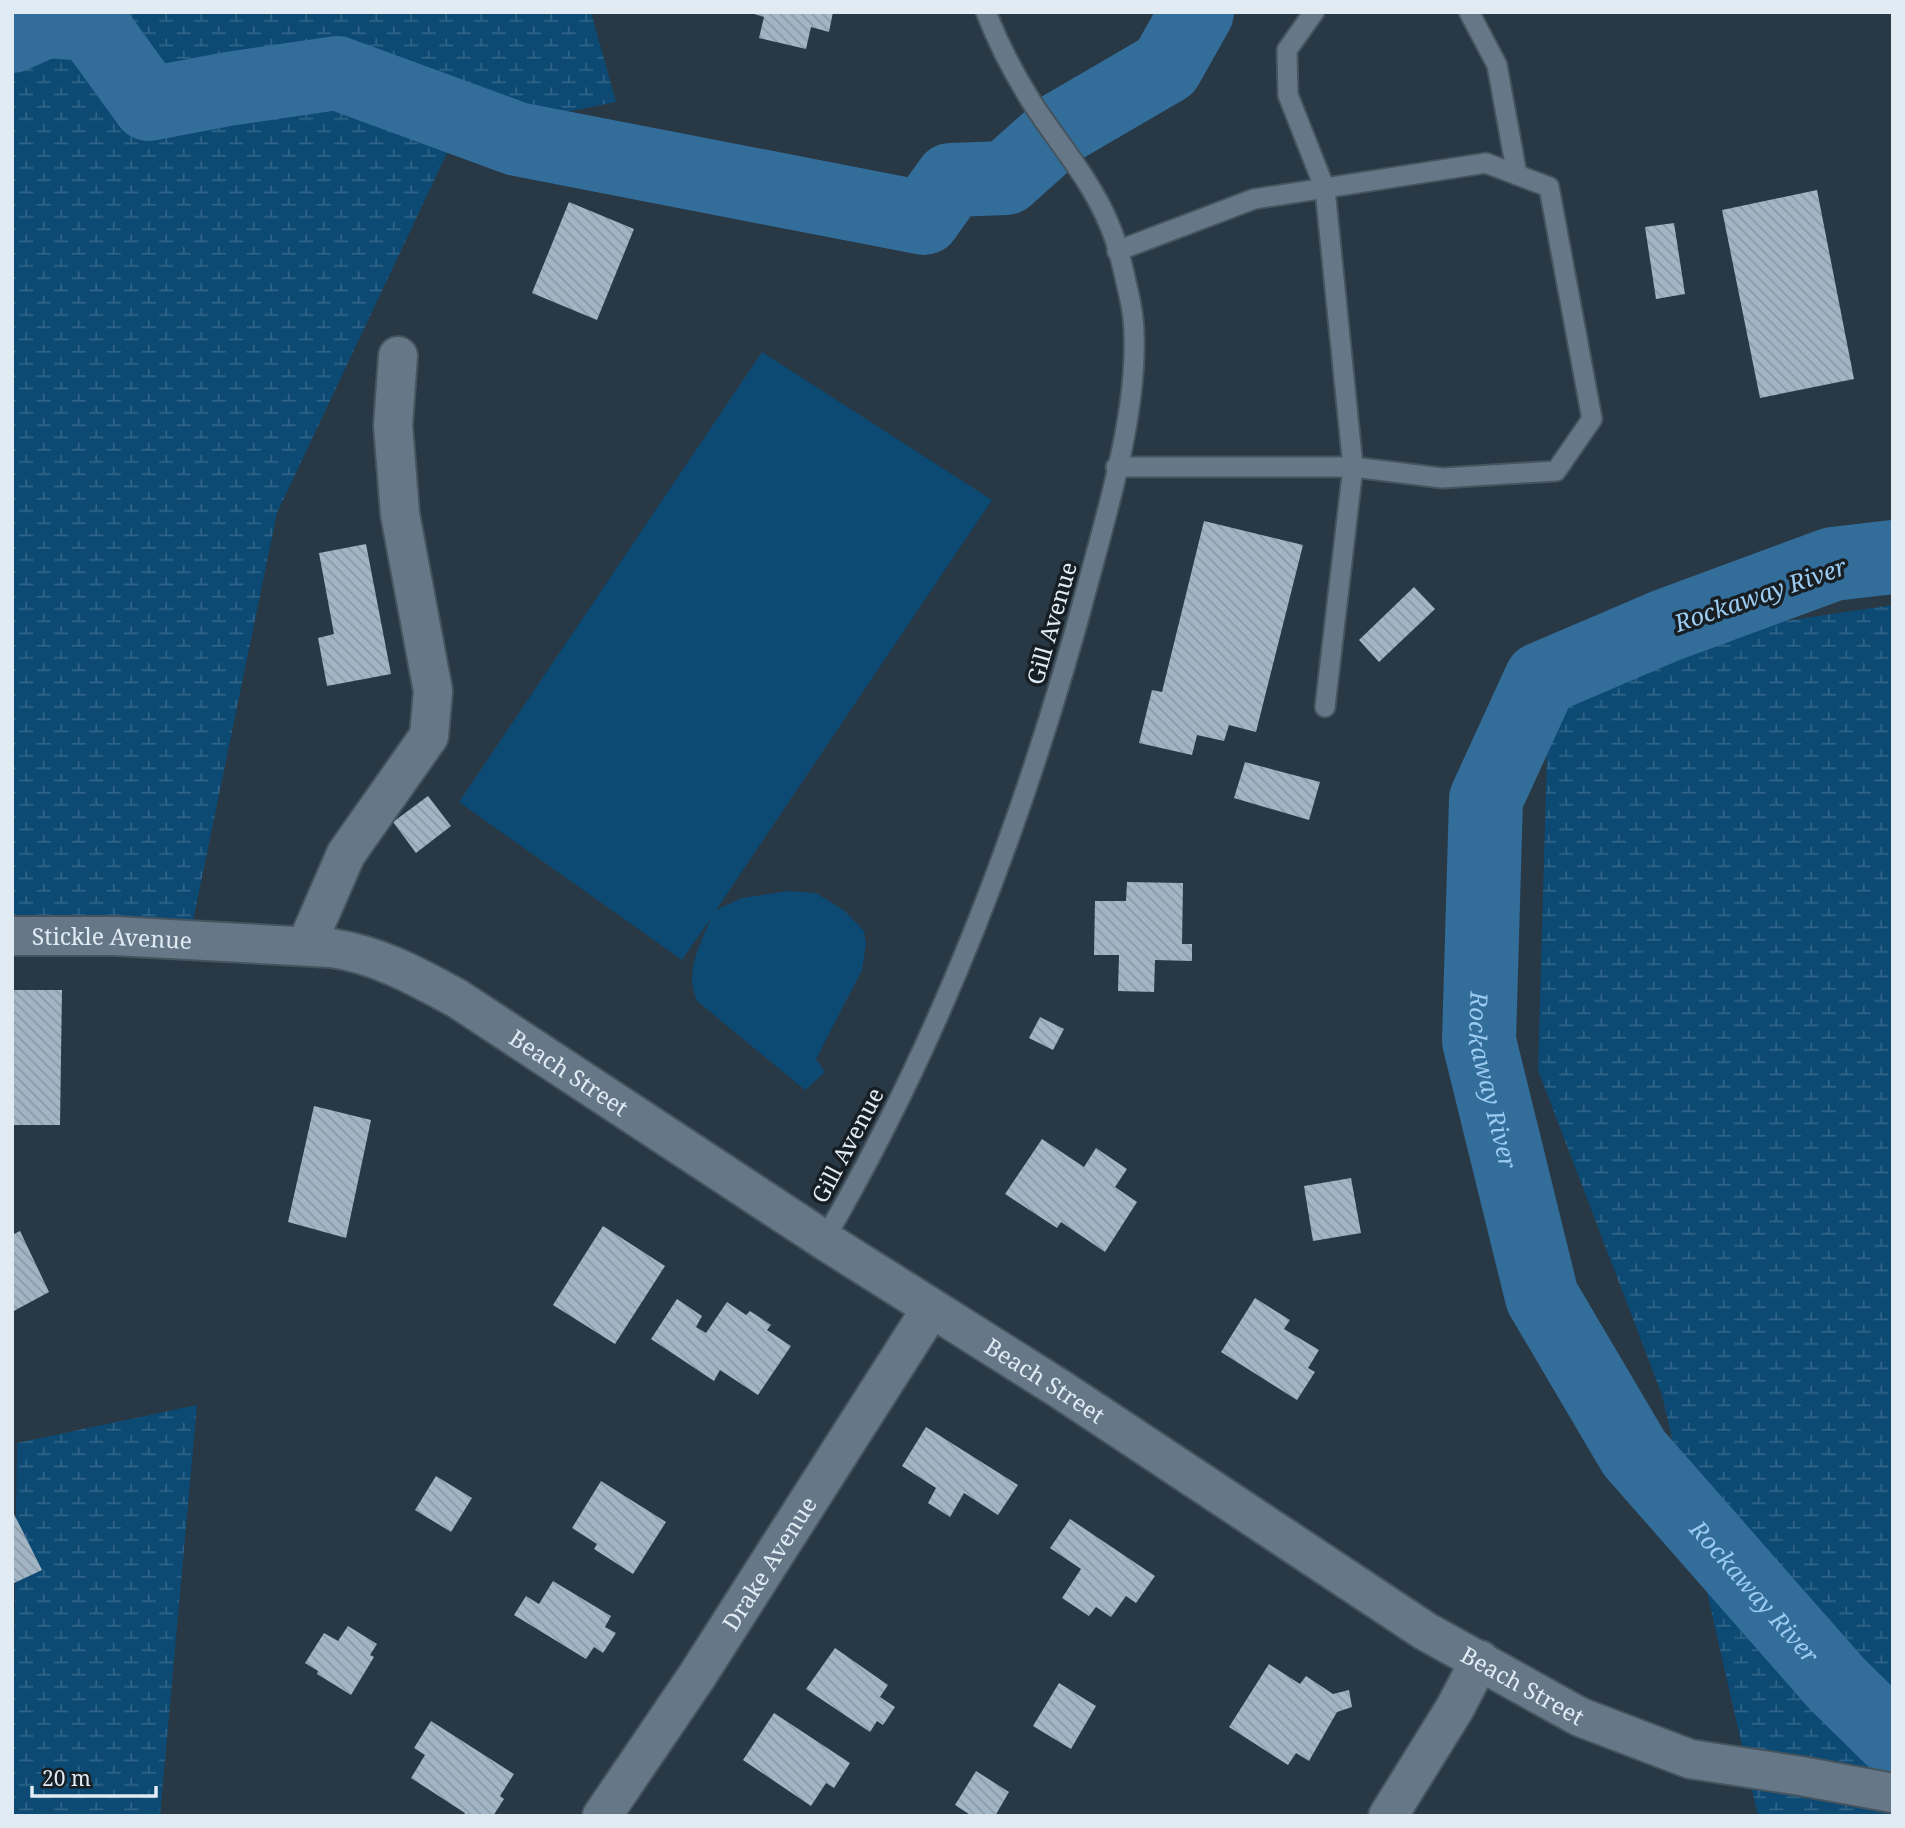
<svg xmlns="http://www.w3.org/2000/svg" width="1905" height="1828" font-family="'Noto Serif',serif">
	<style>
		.wetland { fill: url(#wetland-marsh) }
		.park { fill: #0c4a73 }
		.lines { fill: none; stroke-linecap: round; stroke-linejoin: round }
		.river { stroke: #336e9a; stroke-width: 74 }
		.building { fill: url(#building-back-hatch) }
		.lane-casing { stroke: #46545f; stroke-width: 23 }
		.street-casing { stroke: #46545f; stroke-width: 42 }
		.lane { stroke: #667887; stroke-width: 19 }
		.street { stroke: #667887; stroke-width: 38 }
		.labels { text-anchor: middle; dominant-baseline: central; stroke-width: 7; stroke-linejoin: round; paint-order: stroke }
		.street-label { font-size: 23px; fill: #e1ebf4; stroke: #171e24 }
		.water-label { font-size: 24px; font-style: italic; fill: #9bcbf1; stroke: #171e24 }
	</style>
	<defs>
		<pattern id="wetland-marsh" width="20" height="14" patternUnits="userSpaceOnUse" patternTransform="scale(1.75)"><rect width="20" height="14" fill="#0c4a73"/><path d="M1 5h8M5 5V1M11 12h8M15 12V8" fill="none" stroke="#2f6488"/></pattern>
		<pattern id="building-back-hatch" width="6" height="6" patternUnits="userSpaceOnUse" patternTransform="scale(1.75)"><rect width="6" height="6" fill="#a2b5c5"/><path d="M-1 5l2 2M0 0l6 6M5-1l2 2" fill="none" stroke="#8a99a6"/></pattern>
	</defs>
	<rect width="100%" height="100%" fill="#283845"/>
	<!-- wetland -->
	<g class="wetland">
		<path d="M12,12H591L616,102L456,134L277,513L193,921L12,947Z"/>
		<path d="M1893,605V1816H1758L1662,1395L1538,1070L1548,719L1669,638Z"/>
		<path d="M197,1405L160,1816H12L17,1443Z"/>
	</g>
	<!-- park -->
	<path class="park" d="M762,352L992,500L716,910L742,898L789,891L816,893L845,911L864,931L866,944L862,970L816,1059L825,1072L805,1090L697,1001C684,971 700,946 711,918L682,960L459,802Z"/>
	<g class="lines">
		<!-- river -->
		<g class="river">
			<path d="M12,36L45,21L91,24L149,104L228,89L337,73L517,139L924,218L951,180L1006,178L1063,127L1166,67L1197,12"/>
			<path id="s1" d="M1893,557L1833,564L1665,626L1541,679L1486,799L1479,1041L1542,1297L1634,1453L1836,1683L1893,1739"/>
		</g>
	</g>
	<!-- building -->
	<g class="building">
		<path d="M748,12H833L829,32L811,27L806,49L759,38L764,17Z"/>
		<path d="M1817,190L1854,379L1760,398L1722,210Z"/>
		<path d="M569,202L634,229L597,320L532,293Z"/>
		<path d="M1674,223L1685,294L1656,299L1645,227Z"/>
		<path d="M1204,521L1303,545L1256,732L1229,725L1224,741L1197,735L1192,755L1139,743L1152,690L1162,692Z"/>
		<path d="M366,544L391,674L327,686L318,638L334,634L319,553Z"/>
		<path d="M1414,587L1435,609L1379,662L1359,640Z"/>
		<path d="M1245,762L1320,782L1309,820L1234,798Z"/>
		<path d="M428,796L451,826L416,853L393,822Z"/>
		<path d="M1127,882L1183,883L1182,944H1192V961L1155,960L1154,992L1118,991L1119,955H1094L1095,901H1126Z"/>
		<path d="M12,990H62L60,1125H12Z"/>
		<path d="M1040,1017L1064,1029L1053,1050L1029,1038Z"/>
		<path d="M314,1106L371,1120L346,1238L288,1222Z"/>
		<path d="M1042,1139L1084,1167L1096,1148L1127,1169L1115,1187L1137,1202L1105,1252L1061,1222L1057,1228L1005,1194Z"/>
		<path d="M1351,1178L1361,1233L1313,1241L1304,1186Z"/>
		<path d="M603,1226L665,1266L615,1344L553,1305Z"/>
		<path d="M20,1231L49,1292L12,1312V1235Z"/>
		<path d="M1255,1298L1290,1320L1284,1329L1319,1350L1308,1368L1315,1372L1297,1400L1221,1352Z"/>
		<path d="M677,1299L702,1316L696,1327L706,1333L727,1302L746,1315L750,1311L771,1325L767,1330L791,1346L758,1395L720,1370L714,1381L651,1339Z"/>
		<path d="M926,1427L1018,1485L998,1515L964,1493L950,1517L928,1503L936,1488L902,1466Z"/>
		<path d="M436,1476L472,1498L451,1532L415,1510Z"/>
		<path d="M601,1481L666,1522L633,1574L594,1549L597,1544L572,1528Z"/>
		<path d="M12,1510L42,1570L12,1584Z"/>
		<path d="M1070,1519L1155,1576L1136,1603L1126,1596L1111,1617L1096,1607L1089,1616L1062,1598L1081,1569L1050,1548Z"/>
		<path d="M553,1581L611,1616L605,1627L616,1633L603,1653L594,1647L586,1659L514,1615L526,1596L539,1604Z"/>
		<path d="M348,1626L377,1644L370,1655L374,1657L351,1695L317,1674L318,1671L305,1663L324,1633L338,1641Z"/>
		<path d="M835,1648L888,1685L880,1697L895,1707L883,1725L877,1721L870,1732L806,1689Z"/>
		<path d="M1269,1664L1300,1684L1306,1676L1333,1694L1349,1690L1352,1707L1337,1712L1309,1761L1296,1753L1288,1765L1229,1727Z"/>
		<path d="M1059,1683L1096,1706L1071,1749L1033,1726Z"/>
		<path d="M774,1713L850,1763L834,1788L826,1783L811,1806L743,1760Z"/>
		<path d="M431,1721L514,1774L500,1796L504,1799L493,1816H463L465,1813L411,1778L425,1755L414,1748Z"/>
		<path d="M976,1771L1009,1792L995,1816H972L955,1805Z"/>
	</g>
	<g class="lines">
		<!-- lane casing -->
		<g class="lane-casing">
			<g id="lane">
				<path d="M1314,12L1287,50L1288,95L1325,189L1353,467L1325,707"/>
				<path d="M1469,12L1497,65L1517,175"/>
				<path d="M1116,467H1353L1442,478L1556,471L1592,419L1549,187L1486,163L1254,199L1117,251"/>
				<path d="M824,1240C945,1033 1029,807 1090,576C1110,502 1137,410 1134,334C1134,317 1130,298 1126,282C1122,263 1117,242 1109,224C1090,178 1057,142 1031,101C1013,72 998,43 986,12"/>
			</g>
		</g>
		<!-- street casing -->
		<g class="street-casing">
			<g id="street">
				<path id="s2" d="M12,936H115L331,948C376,954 418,977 458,999L824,1240L1060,1389L1425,1631L1580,1717L1690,1759L1801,1776L1893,1793"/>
				<path d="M306,946L346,854L429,736L433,691L400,514L393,425L398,356"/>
				<path id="s3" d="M602,1816L697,1676L931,1309"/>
				<path d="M1388,1816L1455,1708L1480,1660"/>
			</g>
		</g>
		<!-- lane -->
		<use href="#lane" class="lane"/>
		<!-- street -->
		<use href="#street" class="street"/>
	</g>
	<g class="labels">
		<!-- street labels -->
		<g class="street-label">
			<text transform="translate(1051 623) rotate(-74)">Gill Avenue</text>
			<text stroke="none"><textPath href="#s2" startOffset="100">Stickle Avenue</textPath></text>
			<text stroke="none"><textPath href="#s2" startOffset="590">Beach Street</textPath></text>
			<text transform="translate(847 1145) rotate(-62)">Gill Avenue</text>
			<text stroke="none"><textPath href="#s2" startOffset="1157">Beach Street</textPath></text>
			<text stroke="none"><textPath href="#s3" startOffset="303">Drake Avenue</textPath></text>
			<text stroke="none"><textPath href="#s2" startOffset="1724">Beach Street</textPath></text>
		</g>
		<!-- water labels -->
		<g class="water-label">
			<text transform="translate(1760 594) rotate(-19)">Rockaway River</text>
			<text stroke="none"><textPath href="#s1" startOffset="789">Rockaway River</textPath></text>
			<text stroke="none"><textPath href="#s1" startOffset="1377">Rockaway River</textPath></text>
		</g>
	</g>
	<!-- border -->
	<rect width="1905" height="1828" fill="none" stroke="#e1ebf4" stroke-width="28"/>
	<!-- scale -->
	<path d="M32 1786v10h124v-10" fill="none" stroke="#e1ebf4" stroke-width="3.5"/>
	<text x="42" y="1786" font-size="21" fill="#e1ebf4" stroke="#171e24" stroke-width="5" paint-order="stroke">20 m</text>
</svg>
